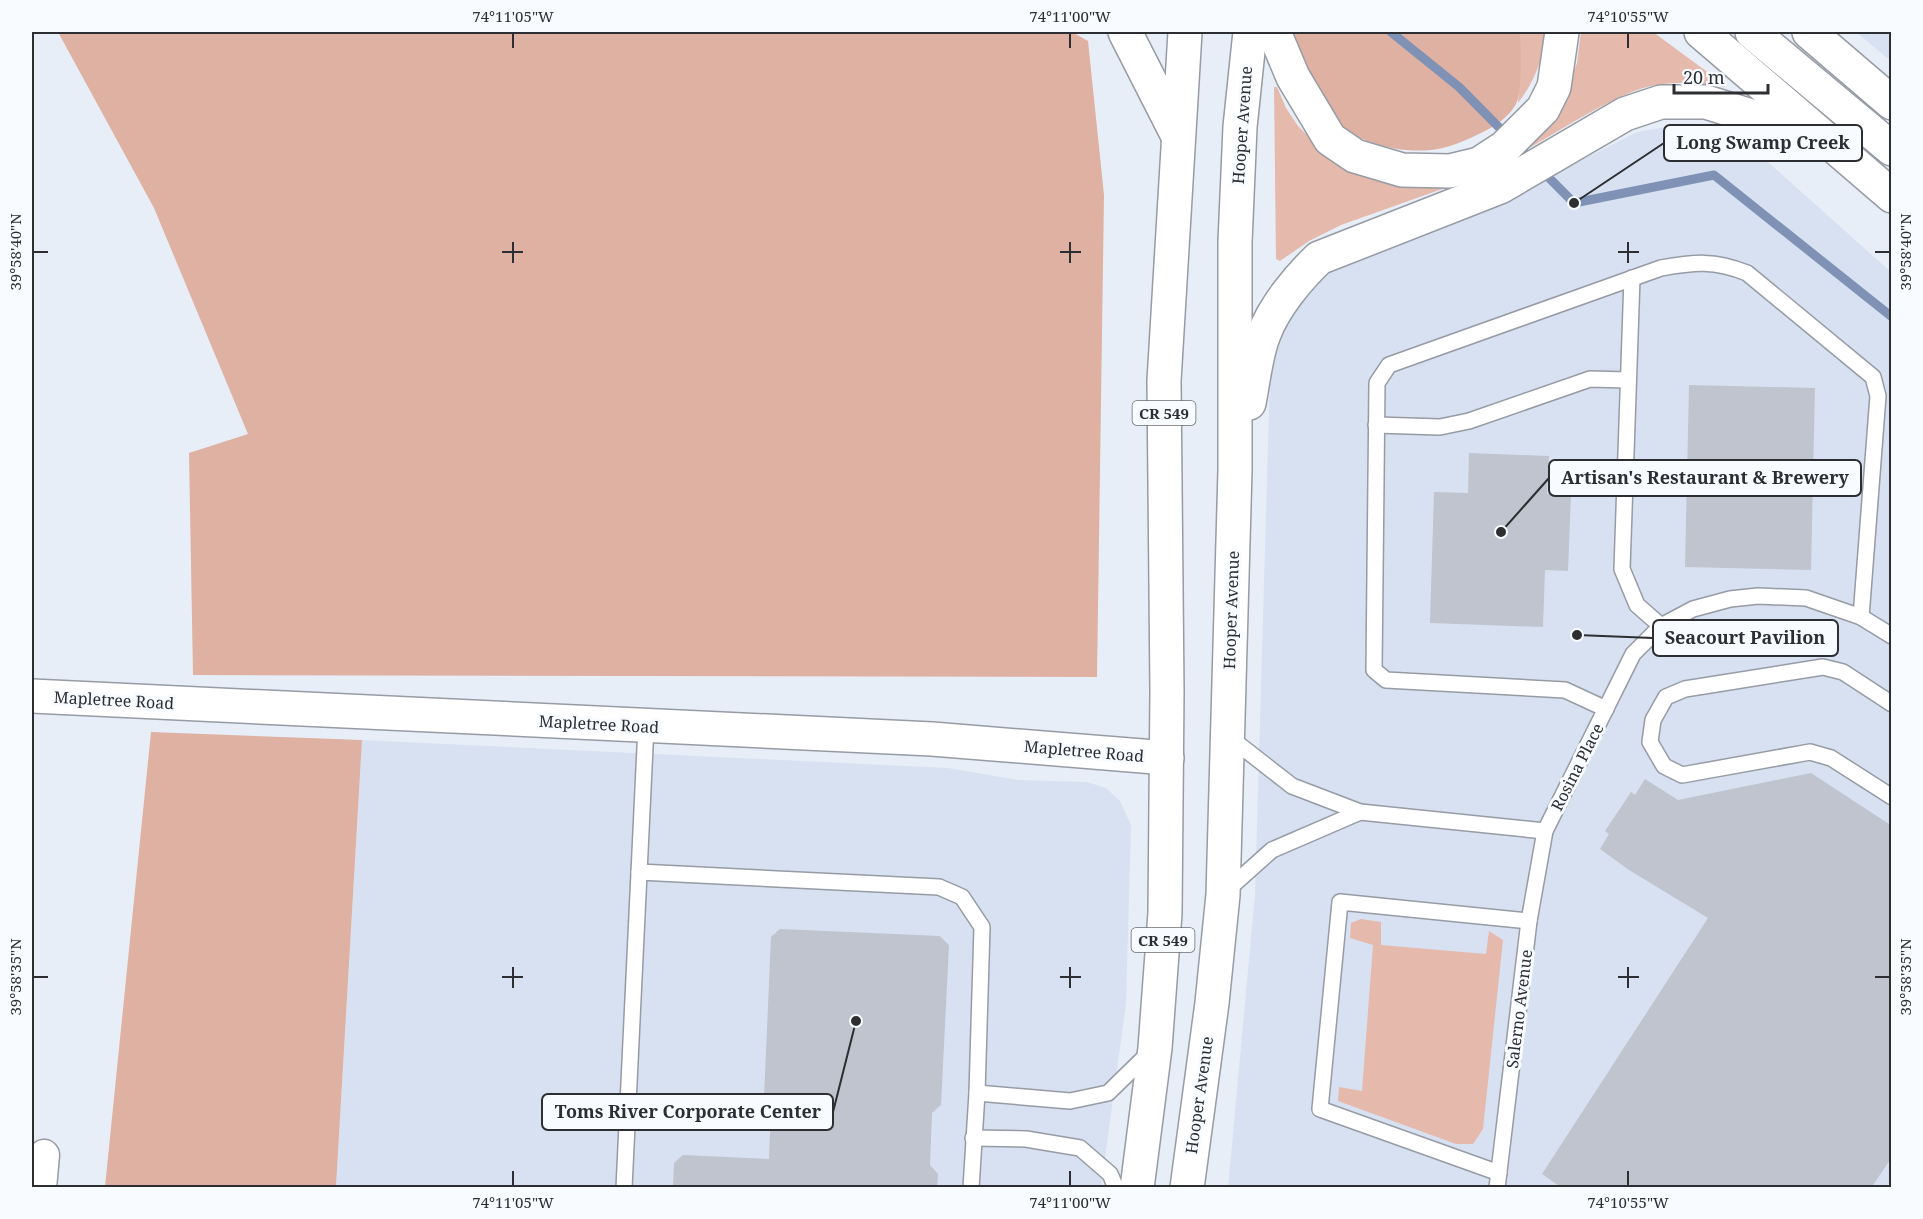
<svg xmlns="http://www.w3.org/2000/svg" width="1923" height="1219" font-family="'Noto Serif',serif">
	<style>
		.built { fill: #d8e1f2 }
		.green { fill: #e5b9ab }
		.forest { fill: #deb1a2 }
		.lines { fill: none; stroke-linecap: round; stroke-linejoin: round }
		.stream { stroke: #7f92b5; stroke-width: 9 }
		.building { fill: #bfc4ce }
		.service-casing { stroke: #969ba4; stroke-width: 18 }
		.minor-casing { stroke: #969ba4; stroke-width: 33 }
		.tertiary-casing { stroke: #969ba4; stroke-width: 36 }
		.primary-casing { stroke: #969ba4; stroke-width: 36 }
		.path { stroke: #a6abb2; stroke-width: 4; stroke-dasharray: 3 3; stroke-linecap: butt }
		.service { stroke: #fff; stroke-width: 15 }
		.minor { stroke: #fff; stroke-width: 30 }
		.tertiary { stroke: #fff; stroke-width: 33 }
		.primary { stroke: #fff; stroke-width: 33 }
		.ticks { fill: none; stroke: #2c2e31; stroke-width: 2 }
		.labels { text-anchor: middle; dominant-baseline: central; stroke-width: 6; stroke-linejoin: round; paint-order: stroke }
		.shield { fill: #f8fbff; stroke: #696c6f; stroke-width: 1.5 }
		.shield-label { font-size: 15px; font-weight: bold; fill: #2c2e31 }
		.street-label { font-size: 16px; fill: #2c2e31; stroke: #f8fbff }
		.leader { fill: none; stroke: #2c2e31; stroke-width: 2 }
		.callout-dot { fill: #2c2e31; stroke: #f8fbff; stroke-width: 2 }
		.callout { fill: #f8fbff; stroke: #2c2e31; stroke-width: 2 }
		.callout-label { font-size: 18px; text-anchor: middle; font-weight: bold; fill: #2c2e31 }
		.neatline { fill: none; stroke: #2c2e31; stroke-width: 2 }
		.ticks-label { font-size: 15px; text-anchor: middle; fill: #2c2e31 }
	</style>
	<rect width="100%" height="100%" fill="#e8eef7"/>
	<!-- built -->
	<g class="built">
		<path d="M1856,32H1891V61Z"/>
		<path d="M1671,126L1735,140L1759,154L1891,272V1187L1228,1188L1255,894L1270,376L1277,335L1296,303L1320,279L1349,259L1482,211L1637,132Z"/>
		<path d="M362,740L948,768L1018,780L1087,782L1106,788L1120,801L1131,825L1126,1004L1101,1187L336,1188Z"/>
	</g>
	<!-- green -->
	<g class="green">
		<path d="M1519,32H1546C1543,59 1535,81 1518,103L1520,76Z"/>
		<path d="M1581,32H1653L1725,85V87C1698,83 1669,80 1643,88C1606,100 1563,129 1529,148L1526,144L1569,85L1577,63Z"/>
		<path d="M1274,87H1277L1286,108L1298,126L1316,144L1444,183L1445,188L1341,225L1309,241L1280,261L1276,259Z"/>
		<path d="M1361,919L1381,922V945L1486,954L1489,931L1503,940L1483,1129L1473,1144H1456L1338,1101L1339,1087L1362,1091L1373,945L1350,938L1351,923Z"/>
	</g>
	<!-- forest -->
	<g class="forest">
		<path d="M58,32H1072L1088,41L1104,195L1097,677L193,675L189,453L248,434L154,208Z"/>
		<path d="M1290,32H1519C1522,43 1522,95 1516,104C1509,117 1494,127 1481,133C1467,140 1453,146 1438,149C1403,155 1357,144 1332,118C1312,97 1301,58 1290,32Z"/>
		<path d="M151,732L362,740L336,1187H105Z"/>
	</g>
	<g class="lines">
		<!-- stream -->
		<path class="stream" d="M1391,32L1459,87L1574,203L1714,175L1892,317"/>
	</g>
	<!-- building -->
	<g class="building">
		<path d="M1689,385L1815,388L1811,570L1685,567Z"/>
		<path d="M1469,453L1549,456L1547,494H1571L1568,571L1545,570L1543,627L1430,623L1434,492L1468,493Z"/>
		<path d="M1811,773L1892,826V1157L1871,1188H1562L1542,1174L1708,918L1629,870L1600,849L1609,834L1605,831L1631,792L1635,795L1645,779L1678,800Z"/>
		<path d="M780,929L940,936L949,945L941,1105L932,1113L930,1165L938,1174L937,1188H673L674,1163L683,1155L769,1159L771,1106L764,1097L771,937Z"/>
	</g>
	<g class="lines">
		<!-- service casing -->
		<g class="service-casing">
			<g id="service">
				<path d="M1632,278L1622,569L1637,605L1661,626"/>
				<path d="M1376,425L1440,427L1469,421L1590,379L1628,380"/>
				<path d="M1892,704L1843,672L1823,667L1685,689L1666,697L1653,720L1650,742L1664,766L1682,775L1810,752L1831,758L1892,797"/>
				<path d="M1606,709L1565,690L1386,680L1374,670L1377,383L1389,365L1661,268C1695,262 1714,260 1747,273L1873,377L1878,396L1861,617"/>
				<path d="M1228,736L1292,786L1360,812L1545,831"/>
				<path d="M639,872L939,887L962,897L982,927L977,1093L971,1188"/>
				<path d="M1225,892L1272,850L1360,812"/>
				<path d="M977,1093L1070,1101L1108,1093L1150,1052"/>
				<path d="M973,1138L1026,1139L1080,1148L1110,1174L1116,1188"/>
				<path d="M1499,1173L1320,1109L1340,902L1529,921"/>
				<path d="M624,1188L646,726"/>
				<path d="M1497,1188L1529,921L1545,831L1633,654L1661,626L1693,609L1730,599L1758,596L1806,598L1861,617L1892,636"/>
			</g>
		</g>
		<!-- minor casing -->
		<g class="minor-casing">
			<path id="minor" d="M41,1188L44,1155"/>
		</g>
		<!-- tertiary casing -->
		<g class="tertiary-casing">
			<path id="tertiary" d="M32,696L932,739L1167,758"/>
		</g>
		<!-- primary casing -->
		<g class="primary-casing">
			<g id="primary">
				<path d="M1125,32L1177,134"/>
				<path d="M1274,32L1293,77L1330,139L1355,156L1402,170L1450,171L1479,164L1505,147L1543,109L1554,87L1562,32"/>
				<path d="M1701,32L1892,196"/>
				<path d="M1752,32L1892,149"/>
				<path d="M1809,32L1892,103"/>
				<path d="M1249,403C1253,383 1256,353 1264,334C1274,307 1298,278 1319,258L1500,187L1625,114L1661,102H1706L1825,139"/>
				<path d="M1137,1188L1155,1048L1165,913L1167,691L1164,381L1185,32"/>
				<path d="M1187,1188L1212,1003L1223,895L1235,470V242L1240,127L1250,32"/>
			</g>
		</g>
		<!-- path -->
		<path class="path" d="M1749,655L1754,621"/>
		<!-- service -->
		<use href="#service" class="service"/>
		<!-- minor -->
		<use href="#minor" class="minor"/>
		<!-- tertiary -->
		<use href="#tertiary" class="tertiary"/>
		<!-- primary -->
		<use href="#primary" class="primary"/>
	</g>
	<!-- ticks -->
	<path class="ticks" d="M513,33V48M1070,33V48M1628,33V48M513,242V263M1070,242V263M1628,242V263M33,252H48M502,252H523M1060,252H1081M1618,252H1639M1875,252H1890M513,967V988M1070,967V988M1628,967V988M33,977H48M502,977H523M1060,977H1081M1618,977H1639M1875,977H1890M513,1171V1186M1070,1171V1186M1628,1171V1186"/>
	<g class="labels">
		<!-- shield labels -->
		<g class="shield">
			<rect x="1132.5" y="401" width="63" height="24" rx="4.5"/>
			<rect x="1131.5" y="928" width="63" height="24" rx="4.5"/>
		</g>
		<g class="shield-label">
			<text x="1164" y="413">CR 549</text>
			<text x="1163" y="940">CR 549</text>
		</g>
		<!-- street labels -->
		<g class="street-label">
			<text transform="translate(1242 125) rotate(-86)">Hooper Avenue</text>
			<text transform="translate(1231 610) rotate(-88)">Hooper Avenue</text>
			<text transform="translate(114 700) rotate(3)">Mapletree Road</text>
			<text transform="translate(599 724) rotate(3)">Mapletree Road</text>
			<text transform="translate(1084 751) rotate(5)">Mapletree Road</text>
			<text transform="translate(1577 767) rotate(-63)">Rosina Place</text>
			<text transform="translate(1519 1009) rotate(-83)">Salerno Avenue</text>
			<text transform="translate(1199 1095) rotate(-82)">Hooper Avenue</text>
		</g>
	</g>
	<!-- callouts -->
	<path class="leader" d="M1574 203L1664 143M1501 532L1549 478M1577 635L1653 638M856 1021L833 1112"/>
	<g class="callout-dot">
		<circle cx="1574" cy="203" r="6"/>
		<circle cx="1501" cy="532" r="6"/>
		<circle cx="1577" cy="635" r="6"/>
		<circle cx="856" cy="1021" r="6"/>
	</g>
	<g class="callout">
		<rect x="1664" y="125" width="198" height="36" rx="6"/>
		<rect x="1549" y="460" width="312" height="36" rx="6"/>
		<rect x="1653" y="620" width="185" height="36" rx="6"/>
		<rect x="542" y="1094" width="291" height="36" rx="6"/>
	</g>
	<g class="callout-label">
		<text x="1763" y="149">Long Swamp Creek</text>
		<text x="1705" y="484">Artisan's Restaurant &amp; Brewery</text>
		<text x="1745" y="644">Seacourt Pavilion</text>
		<text x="688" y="1118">Toms River Corporate Center</text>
	</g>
	<!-- border -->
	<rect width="1923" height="1219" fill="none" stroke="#f8fbff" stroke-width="66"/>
	<!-- scale -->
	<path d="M1674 84v9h94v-9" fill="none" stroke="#2c2e31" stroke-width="3"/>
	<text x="1683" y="84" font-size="18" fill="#2c2e31" stroke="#f8fbff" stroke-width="4.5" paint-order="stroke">20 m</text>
	<rect x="33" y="33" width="1857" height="1153" class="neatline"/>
	<g class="ticks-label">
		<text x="513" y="22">74°11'05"W</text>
		<text x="1070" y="22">74°11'00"W</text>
		<text x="1628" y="22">74°10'55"W</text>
		<text transform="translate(16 252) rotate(-90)" y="5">39°58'40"N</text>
		<text transform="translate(1906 252) rotate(-90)" y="5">39°58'40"N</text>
		<text transform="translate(16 977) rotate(-90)" y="5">39°58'35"N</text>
		<text transform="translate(1906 977) rotate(-90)" y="5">39°58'35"N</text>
		<text x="513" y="1208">74°11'05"W</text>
		<text x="1070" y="1208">74°11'00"W</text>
		<text x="1628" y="1208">74°10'55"W</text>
	</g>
</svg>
